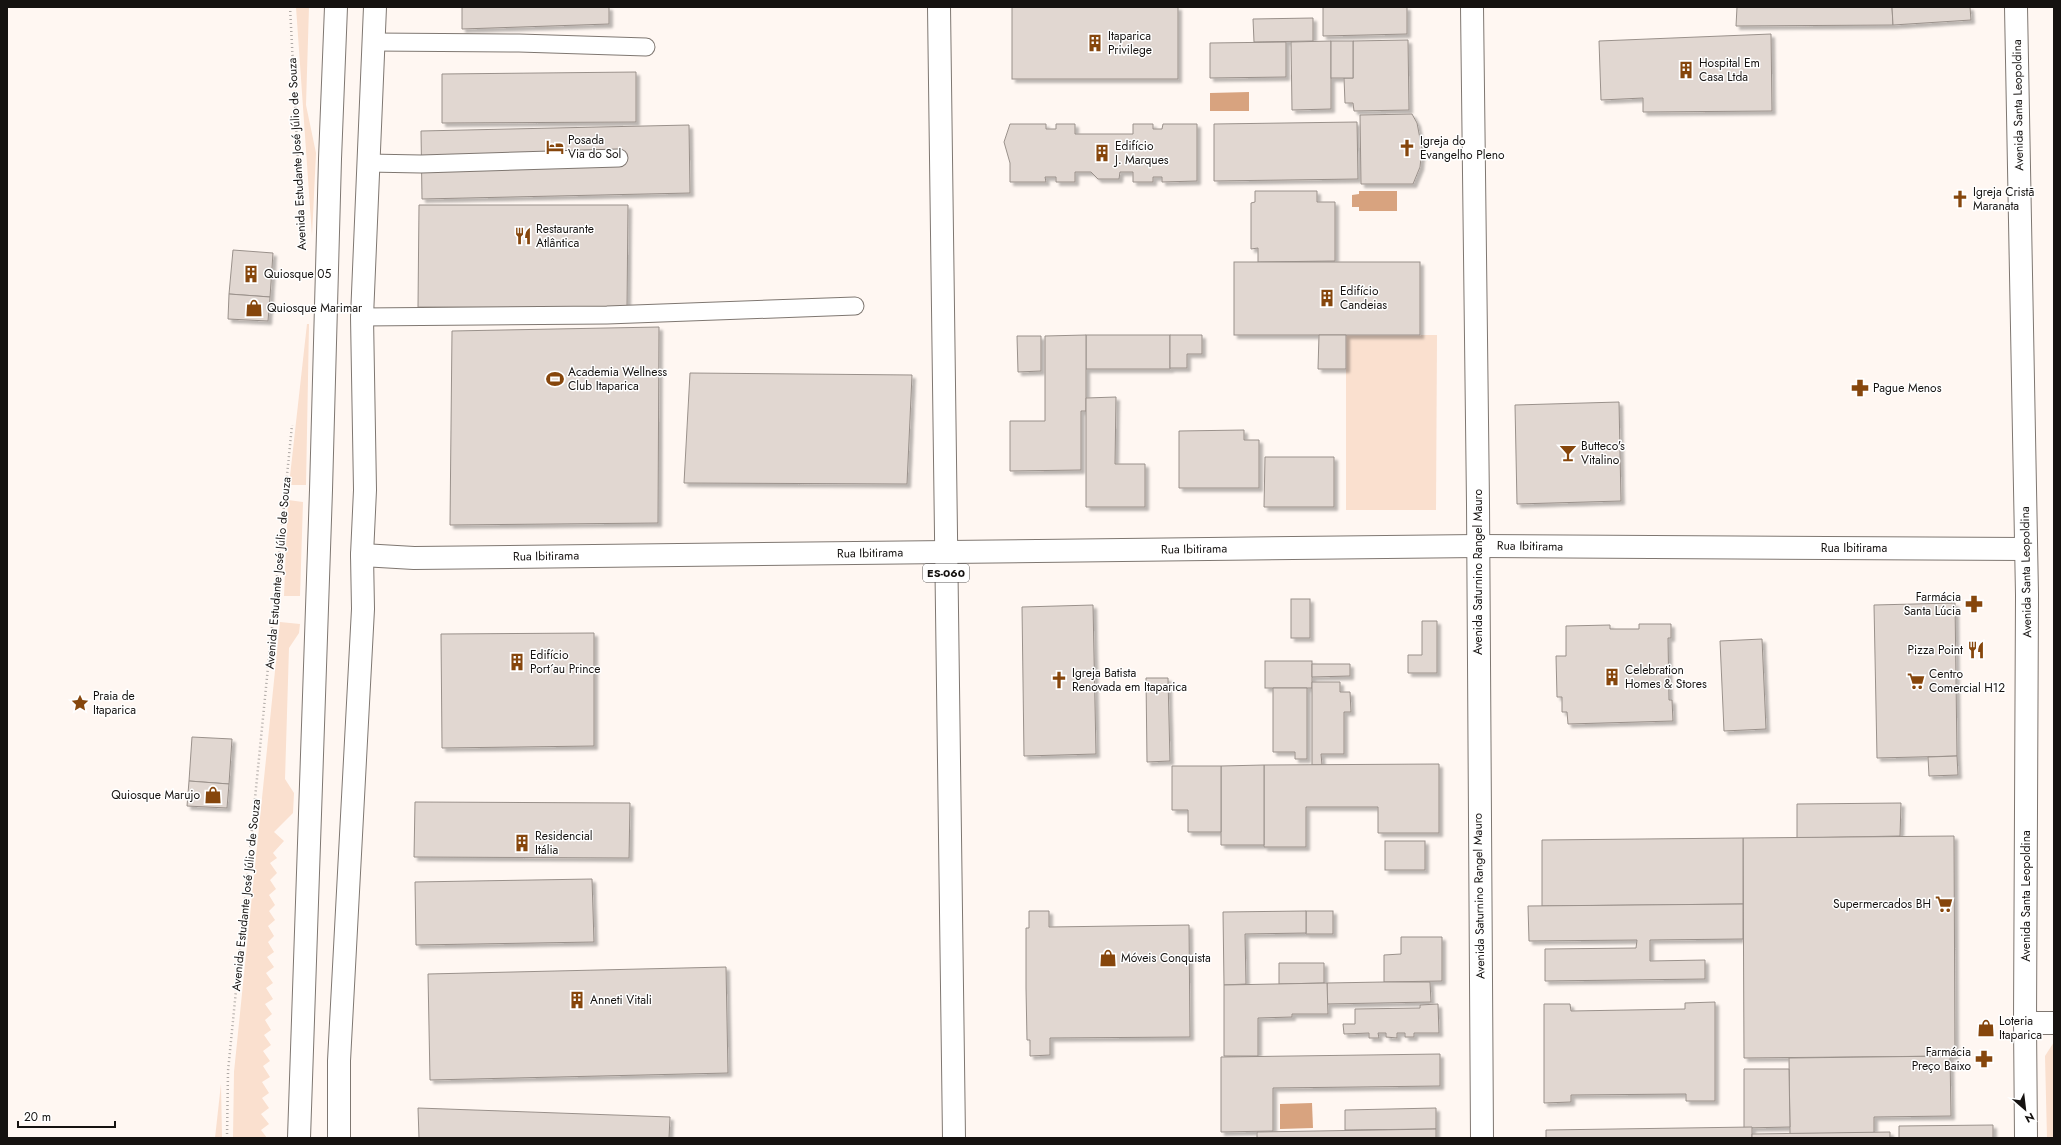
<svg xmlns="http://www.w3.org/2000/svg" width="2061" height="1145" font-family="Jost,sans-serif">
	<style>
		.green { fill: #fae0cf }
		.water { fill: #d8a37f }
		.building { fill: #e1d7d1; stroke: #9a918b; filter: url(#shadow) }
		.lines { fill: none; stroke-linecap: round; stroke-linejoin: round }
		.service-casing { stroke: #7f7771; stroke-width: 19 }
		.minor-casing { stroke: #7f7771; stroke-width: 24 }
		.tertiary-casing { stroke: #7f7771; stroke-width: 24 }
		.primary-casing { stroke: #7f7771; stroke-width: 24 }
		.path { stroke: #afa9a5; stroke-width: 2.5; stroke-dasharray: 1 3; stroke-linecap: butt }
		.service { stroke: #fff; stroke-width: 17 }
		.minor { stroke: #fff; stroke-width: 22 }
		.tertiary { stroke: #fff; stroke-width: 22 }
		.primary { stroke: #fff; stroke-width: 22 }
		.labels { text-anchor: middle; dominant-baseline: central; stroke-width: 3; stroke-linejoin: round; paint-order: stroke }
		.shield { fill: #fff; stroke: #5b5958; stroke-width: 1 }
		.shield-label { font-size: 11px; font-weight: bold; fill: #151210 }
		.poi-label { font-size: 12px; fill: #151210; stroke: #fff; text-anchor: start }
		.street-label { font-size: 12px; fill: #151210; stroke: #fff }
	</style>
	<defs>
		<filter id="shadow"><feDropShadow dx="3.5" dy="3.5" stdDeviation="1" flood-color="#0004"/></filter>
	</defs>
	<rect width="100%" height="100%" fill="#fff7f2"/>
	<!-- green -->
	<g class="green">
		<path d="M296,7H309L306,105L316,153L312,236Z"/>
		<path d="M307,324H309L306,485H289Z"/>
		<path d="M1346,335H1437L1436,510H1346Z"/>
		<path d="M288,500L303,502L300,596H284Z"/>
		<path d="M280,622L300,624L299,633L289,648L285,779L294,793L293,813L274,832L284,841L273,853L277,858L270,863L277,873L270,880L276,889L269,895L275,905L269,911L275,920L268,926L274,936L268,942L274,952L267,957L274,967L266,973L273,983L266,988L273,999L265,1004L272,1014L265,1020L271,1030L264,1035L271,1045L263,1051L270,1061L263,1066L270,1077L262,1082L269,1093L262,1098L269,1108L261,1114L269,1124L261,1130L267,1138H233L234,1072Z"/>
		<path d="M2054,1042V1138H2047L2045,1056Z"/>
		<path d="M221,1084L222,1138H215Z"/>
	</g>
	<!-- water -->
	<g class="water">
		<path d="M1249,92V111H1210V93Z"/>
		<path d="M1359,191H1397V211H1359V207H1352V195L1359,194Z"/>
		<path d="M1312,1103L1313,1128L1280,1129V1104Z"/>
	</g>
	<!-- building -->
	<g class="building">
		<path d="M462,7H609V24L462,29Z"/>
		<rect x="1012" y="7" width="166" height="72"/>
		<path d="M1323,7H1407V34L1323,36Z"/>
		<path d="M1737,7H1892L1893,25L1736,26Z"/>
		<path d="M1892,7H1970L1971,20L1893,25Z"/>
		<path d="M1313,18V41L1254,42L1253,19Z"/>
		<path d="M1771,34L1772,111L1643,112V98L1601,100L1599,41Z"/>
		<path d="M1408,40L1409,110L1354,111L1353,103H1345L1344,78H1353V41Z"/>
		<path d="M1331,41V109L1292,110L1291,42Z"/>
		<rect x="1331" y="41" width="22" height="37"/>
		<path d="M1286,42V77L1210,78V43Z"/>
		<path d="M636,72V122L442,123V74Z"/>
		<path d="M1412,114L1417,123L1422,149L1420,167L1413,184H1361L1360,115Z"/>
		<path d="M1357,122L1358,179L1214,181V124Z"/>
		<path d="M1010,124H1046V129H1056V124H1075V134H1133V124H1153V129H1162L1163,124H1197V181L1162,182V177H1153V182H1133V172H1120L1119,179H1098L1091,172H1075V182H1056V177H1045L1046,182H1010V163L1004,142Z"/>
		<path d="M689,125L690,193L422,199L421,131Z"/>
		<path d="M1255,191H1317V202H1335V261L1258,262V248L1251,249V203L1255,202Z"/>
		<path d="M419,205H628L627,308L418,307Z"/>
		<path d="M233,250L273,253L270,297L229,294Z"/>
		<rect x="1234" y="262" width="186" height="73"/>
		<path d="M229,294L270,297L268,321L228,319Z"/>
		<path d="M659,327L658,523L450,525L452,331Z"/>
		<rect x="1086" y="335" width="84" height="34"/>
		<path d="M1086,335V411H1081V470L1010,471V421H1045V336Z"/>
		<path d="M1170,335H1202V354H1187V368H1170Z"/>
		<path d="M1319,335H1346V369H1318Z"/>
		<path d="M1017,336H1041V371L1018,372Z"/>
		<path d="M690,373L912,375L907,484L684,483Z"/>
		<path d="M1116,397L1115,464H1145V507H1086V398Z"/>
		<path d="M1619,402L1621,501L1517,504L1515,405Z"/>
		<path d="M1244,430V440H1259V488H1179V431Z"/>
		<path d="M1265,457H1334V507H1264Z"/>
		<rect x="1291" y="599" width="19" height="39"/>
		<path d="M1955,603L1957,756L1877,758L1874,605Z"/>
		<path d="M1093,605L1096,754L1024,756L1022,607Z"/>
		<path d="M1422,621H1437V673H1408V655H1422Z"/>
		<path d="M1639,624H1671V638H1668L1669,700H1672L1673,721L1568,724L1567,712H1562V697H1557L1556,656H1566V626L1610,625V629H1639Z"/>
		<path d="M594,633V746L442,748L441,634Z"/>
		<path d="M1762,639L1766,729L1724,731L1720,641Z"/>
		<rect x="1265" y="661" width="47" height="27"/>
		<path d="M1312,664H1350V676L1312,677Z"/>
		<path d="M1146,678H1168L1170,761L1147,762Z"/>
		<path d="M1312,682H1340V692H1350L1351,712H1344V754H1321L1322,765H1312Z"/>
		<path d="M1273,688H1307V759H1295V752H1273Z"/>
		<path d="M192,737L232,739L229,784L189,781Z"/>
		<path d="M1957,756L1958,775L1929,776L1928,757Z"/>
		<path d="M1439,764V833H1378V807H1306V847H1264V765Z"/>
		<path d="M1264,765V845H1221V766Z"/>
		<path d="M1172,766H1221V832H1188V810H1172Z"/>
		<path d="M189,781L229,784L227,808L187,806Z"/>
		<path d="M415,802L630,803L629,858L414,857Z"/>
		<path d="M1901,803L1900,836L1797,838V804Z"/>
		<path d="M1954,836L1955,1056L1744,1058L1743,838Z"/>
		<path d="M1743,838V904L1542,906V840Z"/>
		<rect x="1385" y="841" width="40" height="29"/>
		<path d="M592,879L594,942L416,945L415,882Z"/>
		<path d="M1743,904V939L1650,940V961L1705,960V979L1545,981V949L1636,948L1637,940L1529,941L1528,906Z"/>
		<path d="M1029,911H1049V927L1189,925L1190,1037L1050,1038V1055L1030,1056V1040H1027L1026,988V928H1029Z"/>
		<rect x="1306" y="911" width="27" height="23"/>
		<path d="M1306,911V933L1245,934L1246,984L1224,985L1223,912Z"/>
		<path d="M1401,937H1442V981L1384,982V955L1401,954Z"/>
		<path d="M1279,963H1324V983L1279,984Z"/>
		<path d="M726,967L728,1073L430,1080L428,974Z"/>
		<path d="M1384,982H1430L1431,1002L1327,1004V983Z"/>
		<path d="M1327,983L1328,1014H1292V1017L1258,1018V1056H1224V985Z"/>
		<path d="M1715,1002V1101H1686V1094L1571,1095V1102L1544,1103V1004H1570L1571,1011L1685,1009V1003Z"/>
		<path d="M1438,1004L1439,1033H1414V1037H1405V1033H1397V1038L1386,1037V1033H1378L1379,1038H1369V1033L1344,1034L1343,1024H1355V1009L1420,1008V1005Z"/>
		<path d="M1440,1054V1086L1273,1088V1131L1221,1132V1057Z"/>
		<path d="M1950,1056L1951,1116L1874,1117V1133L1790,1134L1789,1058Z"/>
		<path d="M1744,1069H1789L1790,1127L1744,1128Z"/>
		<path d="M418,1108L670,1117L669,1138H419Z"/>
		<path d="M1436,1108V1129L1345,1130V1110Z"/>
		<path d="M1993,1125V1138H1899V1126Z"/>
		<path d="M1752,1127V1138H1546V1130Z"/>
		<path d="M1436,1129V1138H1257V1132Z"/>
		<path d="M1890,1132V1138H1752V1134Z"/>
	</g>
	<g class="lines">
		<!-- service casing -->
		<g class="service-casing">
			<g id="service">
				<path d="M373,42L519,43L646,47"/>
				<path d="M368,163L421,164L619,158"/>
				<path d="M362,317L607,315L855,306"/>
			</g>
		</g>
		<!-- minor casing -->
		<g class="minor-casing">
			<g id="minor">
				<path d="M362,555L414,558L1478,546L2026,549"/>
				<path d="M2025,1023H2054"/>
			</g>
		</g>
		<!-- tertiary casing -->
		<g class="tertiary-casing">
			<g id="tertiary">
				<path d="M2016,7L2027,595L2025,1023L2026,1138"/>
				<path d="M299,1138L321,490L330,159L336,7"/>
				<path d="M339,1138V1061L363,609L362,555L365,490L362,317L375,7"/>
			</g>
		</g>
		<!-- primary casing -->
		<g class="primary-casing">
			<g id="primary">
				<path d="M939,7L954,1138"/>
				<path d="M1472,7L1478,504L1482,1138"/>
			</g>
		</g>
		<!-- path -->
		<g class="path">
			<path d="M290,7L299,180"/>
			<path d="M227,1138L228,1071L292,425"/>
		</g>
		<!-- service -->
		<use href="#service" class="service"/>
		<!-- minor -->
		<use href="#minor" class="minor"/>
		<!-- tertiary -->
		<use href="#tertiary" class="tertiary"/>
		<!-- primary -->
		<use href="#primary" class="primary"/>
	</g>
	<!-- icons -->
	<defs>
		<g id="building-bare" transform="scale(1.38)"><path d="M-4-6H4V6H1V3H-1V6H-4ZM-2.5-4.3h1.7v1.8h-1.7ZM.8-4.3h1.7v1.8H.8ZM-2.5-1h1.7V.8h-1.7ZM.8-1h1.7V.8H.8Z" fill="#86460c" stroke="#fff" stroke-width="2.5" paint-order="stroke"/></g>
		<g id="hotel-bare" transform="scale(1.38)"><path d="M-6-4.5h1.5V1H6V5H4.5V3h-9V5H-6ZM-4 0a1.8 1.8 0 1 1 3.6 0ZM.5 0V-2.5h3Q6-2.5 6 0Z" fill="#86460c" stroke="#fff" stroke-width="2.5" paint-order="stroke"/></g>
		<g id="church-bare" transform="scale(1.38)"><path d="M-1.2-6h2.4v3.5h3.3v2.4h-3.3V6h-2.4V-.1h-3.3v-2.4h3.3Z" fill="#86460c" stroke="#fff" stroke-width="2.5" paint-order="stroke"/></g>
		<g id="restaurant-bare" transform="scale(1.38)"><path d="M-5-6h1v4h1v-4h1v4h1v-4h1v5L-1.5 .5V6h-2V.5L-5-1ZM5-6V6H3V1.5H1.5Q1.5-4 5-6Z" fill="#86460c" stroke="#fff" stroke-width="2.5" paint-order="stroke"/></g>
		<g id="shop-bare" transform="scale(1.38)"><path d="M-5-2.5h2.3a2.7 3.5 0 0 1 5.4 0H5L5.5 6h-11ZM-1.5-2.5h3a1.5 2.3 0 0 0-3 0Z" fill="#86460c" stroke="#fff" stroke-width="2.5" paint-order="stroke"/></g>
		<g id="stadium-bare" transform="scale(1.38)"><path d="M0-5a6.5 5 0 1 0 0 10a6.5 5 0 1 0 0-10ZM-3.5-1.8h7v3.6h-7Z" fill="#86460c" stroke="#fff" stroke-width="2.5" paint-order="stroke"/></g>
		<g id="pharmacy-bare" transform="scale(1.38)"><path d="M-2-6h4v4h4v4h-4v4h-4v-4h-4v-4h4Z" fill="#86460c" stroke="#fff" stroke-width="2.5" paint-order="stroke"/></g>
		<g id="bar-bare" transform="scale(1.38)"><path d="M-6-5H6L.8 .8V4.5H3.5V6h-7V4.5H-.8V.8Z" fill="#86460c" stroke="#fff" stroke-width="2.5" paint-order="stroke"/></g>
		<g id="supermarket-bare" transform="scale(1.38)"><path d="M-6-5.5h2.5l.6 2H6L4.5 2H-2.5L-4.4-4H-6ZM-1.5 3.2a1.3 1.3 0 1 0 .1 0ZM3 3.2a1.3 1.3 0 1 0 .1 0Z" fill="#86460c" stroke="#fff" stroke-width="2.5" paint-order="stroke"/></g>
		<g id="sight-bare" transform="scale(1.38)"><path d="M0-6L1.8-2.2L6-1.7L2.9 1.2L3.7 5.4L0 3.3L-3.7 5.4L-2.9 1.2L-6-1.7L-1.8-2.2Z" fill="#86460c" stroke="#fff" stroke-width="2.5" paint-order="stroke"/></g>
	</defs>
	<g fill-rule="evenodd">
		<use href="#building-bare" x="1095" y="43"/>
		<use href="#building-bare" x="1686" y="70"/>
		<use href="#hotel-bare" x="555" y="147"/>
		<use href="#church-bare" x="1407" y="148"/>
		<use href="#building-bare" x="1102" y="153"/>
		<use href="#church-bare" x="1960" y="199"/>
		<use href="#restaurant-bare" x="523" y="236"/>
		<use href="#building-bare" x="251" y="274"/>
		<use href="#building-bare" x="1327" y="298"/>
		<use href="#shop-bare" x="254" y="308"/>
		<use href="#stadium-bare" x="555" y="379"/>
		<use href="#pharmacy-bare" x="1860" y="388"/>
		<use href="#bar-bare" x="1568" y="453"/>
		<use href="#pharmacy-bare" x="1974" y="604"/>
		<use href="#restaurant-bare" x="1976" y="650"/>
		<use href="#building-bare" x="517" y="662"/>
		<use href="#building-bare" x="1612" y="677"/>
		<use href="#church-bare" x="1059" y="680"/>
		<use href="#supermarket-bare" x="1916" y="681"/>
		<use href="#sight-bare" x="80" y="703"/>
		<use href="#shop-bare" x="213" y="795"/>
		<use href="#building-bare" x="522" y="843"/>
		<use href="#supermarket-bare" x="1944" y="904"/>
		<use href="#shop-bare" x="1108" y="958"/>
		<use href="#building-bare" x="577" y="1000"/>
		<use href="#shop-bare" x="1986" y="1028"/>
		<use href="#pharmacy-bare" x="1984" y="1059"/>
	</g>
	<g class="labels">
		<!-- shield labels -->
		<rect class="shield" x="923" y="564" width="46" height="18" rx="3"/>
		<g class="shield-label">
			<text x="946" y="573">ES-060</text>
		</g>
		<!-- poi labels -->
		<g class="poi-label">
			<text x="1108" y="36">Itaparica<tspan x="1108" dy="14">Privilege</tspan></text>
			<text x="1699" y="63">Hospital Em<tspan x="1699" dy="14">Casa Ltda</tspan></text>
			<text x="568" y="140">Posada<tspan x="568" dy="14">Via do Sol</tspan></text>
			<text x="1420" y="141">Igreja do<tspan x="1420" dy="14">Evangelho Pleno</tspan></text>
			<text x="1115" y="146">Edifício<tspan x="1115" dy="14">J. Marques</tspan></text>
			<text x="1973" y="192">Igreja Cristã<tspan x="1973" dy="14">Maranata</tspan></text>
			<text x="536" y="229">Restaurante<tspan x="536" dy="14">Atlântica</tspan></text>
			<text x="264" y="274">Quiosque 05</text>
			<text x="1340" y="291">Edifício<tspan x="1340" dy="14">Candeias</tspan></text>
			<text x="267" y="308">Quiosque Marimar</text>
			<text x="568" y="372">Academia Wellness<tspan x="568" dy="14">Club Itaparica</tspan></text>
			<text x="1873" y="388">Pague Menos</text>
			<text x="1581" y="446">Butteco's<tspan x="1581" dy="14">Vitalino</tspan></text>
			<text x="1961" y="597" text-anchor="end">Farmácia<tspan x="1961" dy="14">Santa Lúcia</tspan></text>
			<text x="1963" y="650" text-anchor="end">Pizza Point</text>
			<text x="530" y="655">Edifício<tspan x="530" dy="14">Port´au Prince</tspan></text>
			<text x="1625" y="670">Celebration<tspan x="1625" dy="14">Homes &amp; Stores</tspan></text>
			<text x="1072" y="673">Igreja Batista<tspan x="1072" dy="14">Renovada em Itaparica</tspan></text>
			<text x="1929" y="674">Centro<tspan x="1929" dy="14">Comercial H12</tspan></text>
			<text x="93" y="696">Praia de<tspan x="93" dy="14">Itaparica</tspan></text>
			<text x="200" y="795" text-anchor="end">Quiosque Marujo</text>
			<text x="535" y="836">Residencial<tspan x="535" dy="14">Itália</tspan></text>
			<text x="1931" y="904" text-anchor="end">Supermercados BH</text>
			<text x="1121" y="958">Móveis Conquista</text>
			<text x="590" y="1000">Anneti Vitali</text>
			<text x="1999" y="1021">Loteria<tspan x="1999" dy="14">Itaparica</tspan></text>
			<text x="1971" y="1052" text-anchor="end">Farmácia<tspan x="1971" dy="14">Preço Baixo</tspan></text>
		</g>
		<!-- street labels -->
		<g class="street-label">
			<text transform="translate(2018 105) rotate(-91)">Avenida Santa Leopoldina</text>
			<text transform="translate(297 154) rotate(-93)">Avenida Estudante José Júlio de Souza</text>
			<text transform="translate(1530 546) rotate(1)">Rua Ibitirama</text>
			<text x="1854" y="548">Rua Ibitirama</text>
			<text transform="translate(1194 549) rotate(-1)">Rua Ibitirama</text>
			<text transform="translate(870 553) rotate(-1)">Rua Ibitirama</text>
			<text transform="translate(546 556) rotate(-1)">Rua Ibitirama</text>
			<text transform="translate(1478 572) rotate(-90)">Avenida Saturnino Rangel Mauro</text>
			<text transform="translate(2026 572) rotate(-91)">Avenida Santa Leopoldina</text>
			<text transform="translate(278 573) rotate(-85)">Avenida Estudante José Júlio de Souza</text>
			<text transform="translate(246 895) rotate(-84)">Avenida Estudante José Júlio de Souza</text>
			<text transform="translate(1479 896) rotate(-91)">Avenida Saturnino Rangel Mauro</text>
			<text transform="translate(2026 896) rotate(-90)">Avenida Santa Leopoldina</text>
		</g>
	</g>
	<!-- border -->
	<rect width="2061" height="1145" fill="none" stroke="#151210" stroke-width="16"/>
	<!-- north arrow -->
	<g transform="translate(2025 1109) rotate(152)" stroke="#ffffff" stroke-width="3" paint-order="stroke">
	<path d="M0-3L7 15L0 10L-7 15Z" fill="#151210"/>
	<text y="-6" font-size="11" font-weight="bold" text-anchor="middle" fill="#151210">N</text>
	</g>
	<!-- scale -->
	<path d="M18 1121v6h97v-6" fill="none" stroke="#151210" stroke-width="2"/>
	<text x="24" y="1121" font-size="12" fill="#151210" stroke="#ffffff" stroke-width="3" paint-order="stroke">20 m</text>
</svg>
